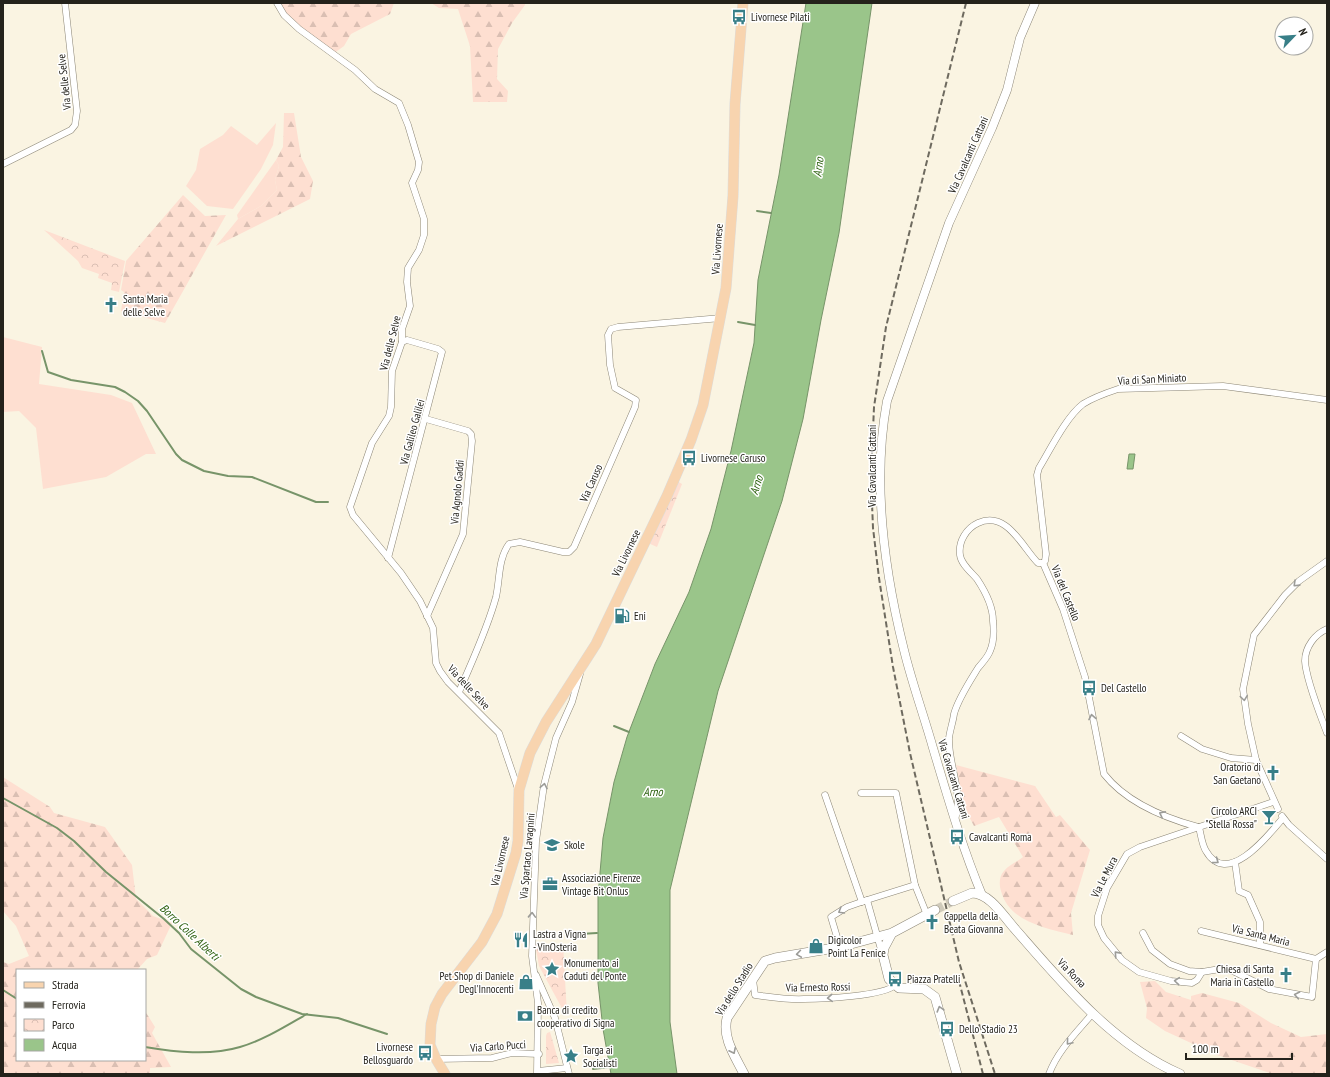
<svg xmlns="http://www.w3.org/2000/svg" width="1330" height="1077" font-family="'PT Sans Narrow',sans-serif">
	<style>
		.green { fill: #fedfd1 }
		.forest { fill: url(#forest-firs) }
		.park { fill: url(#park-crowns) }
		.water { fill: #9ac58a; stroke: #779469 }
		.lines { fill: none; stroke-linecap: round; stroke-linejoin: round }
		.stream { stroke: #779469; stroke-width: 2 }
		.secondary-tunnel { stroke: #cfcaba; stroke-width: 9; stroke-dasharray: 9 4.5; stroke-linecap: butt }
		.minor-casing { stroke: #8c8676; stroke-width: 7 }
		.tertiary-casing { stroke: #8c8676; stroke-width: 9 }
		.secondary-casing { stroke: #8c8676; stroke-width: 10 }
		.primary-casing { stroke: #dcdcdb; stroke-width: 11 }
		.minor { stroke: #fff; stroke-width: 6 }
		.tertiary { stroke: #fff; stroke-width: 8 }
		.secondary { stroke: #fff; stroke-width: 9 }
		.primary { stroke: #f8d4af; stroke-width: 10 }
		.rail { stroke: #6e6a5f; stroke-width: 2; stroke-dasharray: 6 3; stroke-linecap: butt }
		.oneway { stroke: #9c9c98 }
		.labels { text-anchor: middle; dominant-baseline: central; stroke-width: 3; stroke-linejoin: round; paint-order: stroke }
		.poi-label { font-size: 11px; fill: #24221b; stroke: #fff; text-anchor: start }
		.street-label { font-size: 11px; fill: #24221b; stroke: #fff }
		.water-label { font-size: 12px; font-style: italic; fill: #2d6110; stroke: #fff }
	</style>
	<defs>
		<pattern id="forest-firs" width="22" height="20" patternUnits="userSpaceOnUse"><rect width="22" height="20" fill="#fedfd1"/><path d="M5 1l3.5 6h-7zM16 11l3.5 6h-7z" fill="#dabfb3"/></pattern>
		<pattern id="park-crowns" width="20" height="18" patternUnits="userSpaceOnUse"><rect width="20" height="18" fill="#fedfd1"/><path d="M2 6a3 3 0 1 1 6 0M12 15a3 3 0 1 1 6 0" fill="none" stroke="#dabfb3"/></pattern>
	</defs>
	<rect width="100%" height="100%" fill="#faf4e2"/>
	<!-- green -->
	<g class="green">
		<path d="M276,123L273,145L261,169L233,209L207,206L186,186L196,170L200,149L223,135L231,126L257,145Z"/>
		<path d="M276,160L279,166L275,180L277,190L261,206L238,219L237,215Z"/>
		<path d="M3,337L42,347L39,384L111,395L132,403L156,454H146L106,477L43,489L36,428L19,411L3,412Z"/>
	</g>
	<!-- forest -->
	<g class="forest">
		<path d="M277,3H394L390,14L351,34L344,46L333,54L299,29Z"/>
		<path d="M431,3H525V5L512,23L498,49L497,79L508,91L507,102H473L470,46L458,9L439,8Z"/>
		<path d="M284,113H294L301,157L313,181L310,199L216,246L238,219L261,206L277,190L275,180L279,166L276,160L283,147Z"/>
		<path d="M183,195L205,216L226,215L165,323L121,311L124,292L121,290L126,261Z"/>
		<path d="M956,765L1035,786L1056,817L1060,815L1090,850L1071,913L1073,935C1046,928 1009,922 1001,891C999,885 999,876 1004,871C1009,865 1017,862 1023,857L999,817L974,826L964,807Z"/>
		<path d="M3,777L50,807L54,813L105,827L132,865L136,899L153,916L172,923L157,955L147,959L137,970H17V1060H145V1011L155,1027L152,1033L171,1067L150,1068V1074H3V962L9,964L29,956L16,926L3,911Z"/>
		<path d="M1155,981L1166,992L1191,1000V996L1202,993L1239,1003L1271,1023L1301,1037L1327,1034V1074H1273L1217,1055L1165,1031L1146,1018L1147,1008L1140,982Z"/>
	</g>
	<!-- park -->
	<g class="park">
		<path d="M44,230L125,261L119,292L111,290L112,283L98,278L99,274L82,268L78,261Z"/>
		<path d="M677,481L682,484L657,547L648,543Z"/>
		<path d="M535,944H563L567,1014L564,1012L539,966Z"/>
		<path d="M550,1032L559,1063L546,1064V1036L547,1033Z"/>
	</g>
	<!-- water -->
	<g class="water">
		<path d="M806,3H872L839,233L821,320L803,419L782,501L718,691L670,890V1022L677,1074H611L603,1029L598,983V896L603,838L614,782L627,737L655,664L689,592L711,529L731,451L754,343L758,280L779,175Z"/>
		<path d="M1129,454H1135L1133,469H1127Z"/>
	</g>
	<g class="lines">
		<!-- stream -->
		<g class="stream">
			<path d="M757,211L771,213"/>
			<path d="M738,322L755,325"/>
			<path d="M42,351L48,372L71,380L115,387L125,392L138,401L147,411L176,454L182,460L204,471L228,476L252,477L316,502H328"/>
			<path d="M614,726L629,732"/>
			<path d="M3,798L57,828L74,841L106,872L164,919L179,933L191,949L241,989L256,997L302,1014L338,1018L387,1034"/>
			<path d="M580,934L597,933"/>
			<path d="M3,990L17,999"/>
			<path d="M145,1047C175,1052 210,1056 240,1047C264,1040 286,1026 307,1014"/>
			<path d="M593,1069L610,1067"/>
		</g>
		<!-- secondary-tunnel -->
		<path class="secondary-tunnel" d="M935,910L953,901"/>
		<!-- minor casing -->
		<g class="minor-casing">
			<g id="minor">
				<path d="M277,3L284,15L299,29L355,70L375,89L399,103L408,125L419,162L418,170L412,183L424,219V235L419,250L408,268L407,282L410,306L402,329V342L392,371L391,407L389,416L372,443L350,507L353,515L401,573L420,601L433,628L436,663L440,671L448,682L499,733L518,789"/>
				<path d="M3,164L71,130L75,125L77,111L65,3"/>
				<path d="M426,419L468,431L471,434L472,441L463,534L427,616"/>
				<path d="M388,558L442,352L438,349L407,340L402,342"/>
				<path d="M1043,563L1045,561L1046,554L1037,475L1039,468C1050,450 1066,417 1083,404C1094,397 1106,393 1118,389L1223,386L1327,400"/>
				<path d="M1043,563L1063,609L1085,677L1104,774C1126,802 1165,818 1198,827"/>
				<path d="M1327,629C1315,634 1305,647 1305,661C1306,680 1320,714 1327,733"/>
				<path d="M459,692C472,661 487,630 496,597C500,579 498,559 509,544L520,542L563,552H569L574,547L635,407L636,400L615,388L610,365L608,335L611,329L618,327L721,318"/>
				<path d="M1181,736L1202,749L1231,758L1256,760"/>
				<path d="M861,793H896L915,885L927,915"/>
				<path d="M825,795L862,902"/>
				<path d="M1278,809L1256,760L1248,724L1243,689L1254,635L1285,595L1299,581L1327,561"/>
				<path d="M1282,816L1289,825L1327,859"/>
				<path d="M955,819C964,794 948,764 949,738C950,730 953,722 954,714C958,699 970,681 978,668C982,663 988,657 990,651C994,642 994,630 993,621C993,606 985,591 977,579C971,572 961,564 960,555C958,541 967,528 978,523C1007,510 1022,547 1038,563H1043"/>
				<path d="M1199,827C1201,835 1202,845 1206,851C1227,888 1268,836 1283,818"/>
				<path d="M1235,862L1239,891L1248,895L1260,922V945"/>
				<path d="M867,900L915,885"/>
				<path d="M1201,931L1316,959"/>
				<path d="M1143,933L1152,950L1170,964L1189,971L1202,972L1220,969L1233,971L1269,989L1312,997L1316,959"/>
				<path d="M840,947L831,917L847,907L867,900L882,953"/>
				<path d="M1316,959L1327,952"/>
				<path d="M1202,972L1197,980L1192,983L1171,981L1139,972L1122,960L1104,938L1098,925V916L1107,888L1127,854L1140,847L1273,802"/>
				<path d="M536,975L555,1018L569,1074"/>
				<path d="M753,980L755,995C771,997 788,1000 804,999C821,999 885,996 895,985"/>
				<path d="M436,1059L492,1058L512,1053L539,1054"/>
				<path d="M538,1071L567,1068"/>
				<path d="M537,1074L538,1003L532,956L536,841L544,785L556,738L572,702L580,674"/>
				<path d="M1049,1074C1058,1050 1077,1032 1093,1013"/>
			</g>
		</g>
		<!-- tertiary casing -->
		<g class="tertiary-casing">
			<path id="tertiary" d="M982,895C962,847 948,798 933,748C924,716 912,683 904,650C884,570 872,482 887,401L949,223L992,128L1007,90L1020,38L1035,3"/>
		</g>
		<!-- secondary casing -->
		<g class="secondary-casing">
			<g id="secondary">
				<path d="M953,901L972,893C990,893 1004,917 1015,929C1062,983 1113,1045 1180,1074"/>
				<path d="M892,933L884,948L883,955L889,979L899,988L924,989L935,997L957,1074"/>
				<path d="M744,1074C735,1056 722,1038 727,1018L765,961L775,958L840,947L892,933L935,910"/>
			</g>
		</g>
		<!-- primary casing -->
		<g class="primary-casing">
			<path id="primary" d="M445,1074L436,1059L430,1045L431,1024L435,1007L442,994L482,942L497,914L516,853L518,841L519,790L530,753L546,722L596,644L667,496L691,440L703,405L726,288L733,196L735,104L743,3"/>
		</g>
		<!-- minor -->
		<use href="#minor" class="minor"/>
		<!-- tertiary -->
		<use href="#tertiary" class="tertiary"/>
		<!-- secondary -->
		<use href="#secondary" class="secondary"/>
		<!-- primary -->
		<use href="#primary" class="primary"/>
		<!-- rail -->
		<g class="rail">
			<path d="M966,3L886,327L874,407L871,478L873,528L879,578L893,667L910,753L959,962L995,1074"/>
			<path d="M959,981L983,1074"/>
		</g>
	</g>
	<!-- one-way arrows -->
	<defs><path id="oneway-chevron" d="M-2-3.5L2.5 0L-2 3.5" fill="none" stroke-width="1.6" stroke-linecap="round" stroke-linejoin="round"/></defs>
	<g class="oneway">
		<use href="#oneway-chevron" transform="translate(1296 584) rotate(136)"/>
		<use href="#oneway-chevron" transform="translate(1244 698) rotate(82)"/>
		<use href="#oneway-chevron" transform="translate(1092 717) rotate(-101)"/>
		<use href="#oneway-chevron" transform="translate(544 786) rotate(-79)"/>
		<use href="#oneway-chevron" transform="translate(1162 814) rotate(-153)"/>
		<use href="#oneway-chevron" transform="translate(1216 861) rotate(37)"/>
		<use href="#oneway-chevron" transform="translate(841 911) rotate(149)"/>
		<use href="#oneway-chevron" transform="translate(532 915) rotate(-88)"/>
		<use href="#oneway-chevron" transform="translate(799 954) rotate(172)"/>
		<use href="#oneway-chevron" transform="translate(1117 954) rotate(-132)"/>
		<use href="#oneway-chevron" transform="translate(1177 981) rotate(-175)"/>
		<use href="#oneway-chevron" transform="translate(1297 995) rotate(-169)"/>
		<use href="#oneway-chevron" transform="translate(830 998) rotate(176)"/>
		<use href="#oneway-chevron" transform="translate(940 1009) rotate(-106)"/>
		<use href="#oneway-chevron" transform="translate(1069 1042) rotate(130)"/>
		<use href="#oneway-chevron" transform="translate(733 1051) rotate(64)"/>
	</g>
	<!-- icons -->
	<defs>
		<g id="bus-bare" transform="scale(1.2)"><path d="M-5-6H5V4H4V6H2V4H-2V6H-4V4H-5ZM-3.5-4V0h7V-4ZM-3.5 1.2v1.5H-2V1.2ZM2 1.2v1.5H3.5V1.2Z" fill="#387f88" stroke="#fff" stroke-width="2.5" paint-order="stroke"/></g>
		<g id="church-bare" transform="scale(1.2)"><path d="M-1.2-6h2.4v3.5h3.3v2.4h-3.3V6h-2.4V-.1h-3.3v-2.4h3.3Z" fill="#387f88" stroke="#fff" stroke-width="2.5" paint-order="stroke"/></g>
		<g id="fuel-bare" transform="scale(1.2)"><path d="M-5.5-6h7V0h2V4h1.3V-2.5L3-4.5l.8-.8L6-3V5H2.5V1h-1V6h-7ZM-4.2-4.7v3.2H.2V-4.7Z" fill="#387f88" stroke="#fff" stroke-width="2.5" paint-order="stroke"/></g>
		<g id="bar-bare" transform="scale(1.2)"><path d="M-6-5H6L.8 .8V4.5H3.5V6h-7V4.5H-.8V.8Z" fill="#387f88" stroke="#fff" stroke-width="2.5" paint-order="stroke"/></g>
		<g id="school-bare" transform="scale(1.2)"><path d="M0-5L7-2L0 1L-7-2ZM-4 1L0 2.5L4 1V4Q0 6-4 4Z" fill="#387f88" stroke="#fff" stroke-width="2.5" paint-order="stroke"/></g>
		<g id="office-bare" transform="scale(1.2)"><path d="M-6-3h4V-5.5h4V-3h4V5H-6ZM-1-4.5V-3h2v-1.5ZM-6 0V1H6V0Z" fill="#387f88" stroke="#fff" stroke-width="2.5" paint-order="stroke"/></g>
		<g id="restaurant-bare" transform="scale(1.2)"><path d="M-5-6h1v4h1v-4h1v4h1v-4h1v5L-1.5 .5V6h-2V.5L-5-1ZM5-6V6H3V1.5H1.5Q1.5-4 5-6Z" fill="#387f88" stroke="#fff" stroke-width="2.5" paint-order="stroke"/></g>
		<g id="shop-bare" transform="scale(1.2)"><path d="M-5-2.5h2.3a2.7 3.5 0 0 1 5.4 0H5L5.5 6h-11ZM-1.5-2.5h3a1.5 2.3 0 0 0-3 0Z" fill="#387f88" stroke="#fff" stroke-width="2.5" paint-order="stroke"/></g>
		<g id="sight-bare" transform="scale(1.2)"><path d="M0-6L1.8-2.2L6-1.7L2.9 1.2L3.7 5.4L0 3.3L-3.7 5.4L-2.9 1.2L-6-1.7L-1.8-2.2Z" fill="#387f88" stroke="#fff" stroke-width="2.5" paint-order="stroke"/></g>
		<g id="bank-bare" transform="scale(1.2)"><path d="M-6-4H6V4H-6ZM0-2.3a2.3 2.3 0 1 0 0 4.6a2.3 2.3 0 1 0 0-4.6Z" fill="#387f88" stroke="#fff" stroke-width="2.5" paint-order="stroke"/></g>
	</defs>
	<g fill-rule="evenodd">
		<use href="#bus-bare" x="739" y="17"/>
		<use href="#church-bare" x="111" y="305"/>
		<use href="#bus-bare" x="689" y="458"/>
		<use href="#fuel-bare" x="622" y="616"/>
		<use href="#bus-bare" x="1089" y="688"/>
		<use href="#church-bare" x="1273" y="773"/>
		<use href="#bar-bare" x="1269" y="817"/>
		<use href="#bus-bare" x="957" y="837"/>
		<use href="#school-bare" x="552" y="845"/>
		<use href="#office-bare" x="550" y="884"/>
		<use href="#church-bare" x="932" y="922"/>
		<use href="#restaurant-bare" x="521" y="940"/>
		<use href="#shop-bare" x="816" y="946"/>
		<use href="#sight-bare" x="552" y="969"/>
		<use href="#church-bare" x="1286" y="975"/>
		<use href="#bus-bare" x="895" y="979"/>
		<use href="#shop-bare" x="526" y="982"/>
		<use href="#bank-bare" x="525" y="1016"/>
		<use href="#bus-bare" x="947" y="1029"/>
		<use href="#bus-bare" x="425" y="1053"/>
		<use href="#sight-bare" x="571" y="1056"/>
	</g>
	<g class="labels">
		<!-- poi labels -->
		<g class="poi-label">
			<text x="751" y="17">Livornese Pilati</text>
			<text x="123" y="299">Santa Maria<tspan x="123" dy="13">delle Selve</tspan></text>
			<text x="701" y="458">Livornese Caruso</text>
			<text x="634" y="616">Eni</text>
			<text x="1101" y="688">Del Castello</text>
			<text x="1261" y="767" text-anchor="end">Oratorio di<tspan x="1261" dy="13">San Gaetano</tspan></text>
			<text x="1257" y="811" text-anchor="end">Circolo ARCI<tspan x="1257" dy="13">"Stella Rossa"</tspan></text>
			<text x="969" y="837">Cavalcanti Roma</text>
			<text x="564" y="845">Skole</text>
			<text x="562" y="878">Associazione Firenze<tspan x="562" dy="13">Vintage Bit Onlus</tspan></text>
			<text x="944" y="916">Cappella della<tspan x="944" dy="13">Beata Giovanna</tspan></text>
			<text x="533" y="934">Lastra a Vigna<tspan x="533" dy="13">- VinOsteria</tspan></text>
			<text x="828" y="940">Digicolor<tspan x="828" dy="13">Point La Fenice</tspan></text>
			<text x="564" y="963">Monumento ai<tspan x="564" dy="13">Caduti del Ponte</tspan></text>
			<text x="1274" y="969" text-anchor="end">Chiesa di Santa<tspan x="1274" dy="13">Maria in Castello</tspan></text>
			<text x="514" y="976" text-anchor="end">Pet Shop di Daniele<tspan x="514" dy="13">Degl'Innocenti</tspan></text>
			<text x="907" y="979">Piazza Pratelli</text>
			<text x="537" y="1010">Banca di credito<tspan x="537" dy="13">cooperativo di Signa</tspan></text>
			<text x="959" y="1029">Dello Stadio 23</text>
			<text x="413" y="1047" text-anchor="end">Livornese<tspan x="413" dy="13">Bellosguardo</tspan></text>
			<text x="583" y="1050">Targa ai<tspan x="583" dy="13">Socialisti</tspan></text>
		</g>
		<!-- street labels -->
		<g class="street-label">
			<text transform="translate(64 82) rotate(-96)">Via delle Selve</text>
			<text transform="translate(968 155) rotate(-66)">Via Cavalcanti Cattani</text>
			<text transform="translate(717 249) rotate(-86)">Via Livornese</text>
			<text transform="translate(390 343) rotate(-76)">Via delle Selve</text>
			<text transform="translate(1152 379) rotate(-3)">Via di San Miniato</text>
			<text transform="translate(412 432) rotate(-75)">Via Galileo Galilei</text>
			<text transform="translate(872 466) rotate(-90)">Via Cavalcanti Cattani</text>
			<text transform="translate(591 483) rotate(-66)">Via Caruso</text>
			<text transform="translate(457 492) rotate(-85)">Via Agnolo Gaddi</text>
			<text transform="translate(626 553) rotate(-64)">Via Livornese</text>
			<text transform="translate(1066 593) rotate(68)">Via del Castello</text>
			<text transform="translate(469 687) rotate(47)">Via delle Selve</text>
			<text transform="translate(954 779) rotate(73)">Via Cavalcanti Cattani</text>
			<text transform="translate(527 856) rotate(-85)">Via Spartaco Lavagnini</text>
			<text transform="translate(500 861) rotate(-77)">Via Livornese</text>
			<text transform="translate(1104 877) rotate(-63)">Via Le Mura</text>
			<text transform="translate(1261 935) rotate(14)">Via Santa Maria</text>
			<text transform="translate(1072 973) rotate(46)">Via Roma</text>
			<text transform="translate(818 987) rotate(-1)">Via Ernesto Rossi</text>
			<text transform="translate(734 989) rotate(-58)">Via dello Stadio</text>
			<text transform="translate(498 1046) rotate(-4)">Via Carlo Pucci</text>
		</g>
		<!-- water labels -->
		<g class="water-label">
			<text transform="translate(818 167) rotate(-83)">Arno</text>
			<text transform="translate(756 485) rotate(-73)">Arno</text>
			<text x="653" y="791">Arno</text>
			<text transform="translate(190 932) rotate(43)">Borro Colle Alberti</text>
		</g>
	</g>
	<!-- border -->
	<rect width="1330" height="1077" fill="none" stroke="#24221b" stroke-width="8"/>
	<!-- legend -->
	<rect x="16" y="969" width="130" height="92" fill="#ffffff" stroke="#a7a7a4"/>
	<rect x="24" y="982" width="20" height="6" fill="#f8d4af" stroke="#a7a7a4"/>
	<text x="52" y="989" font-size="12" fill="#24221b">Strada</text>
	<rect x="24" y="1002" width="20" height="6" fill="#6e6a5f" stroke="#a7a7a4"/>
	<text x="52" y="1009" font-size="12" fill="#24221b">Ferrovia</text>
	<rect x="24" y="1019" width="20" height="12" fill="url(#park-crowns)" stroke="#a7a7a4"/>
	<text x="52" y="1029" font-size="12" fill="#24221b">Parco</text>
	<rect x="24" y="1039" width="20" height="12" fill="#9ac58a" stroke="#a7a7a4"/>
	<text x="52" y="1049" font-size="12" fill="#24221b">Acqua</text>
	<!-- north arrow -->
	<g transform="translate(1294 36) rotate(65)"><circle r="19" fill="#ffffff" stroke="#a7a7a4"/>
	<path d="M0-3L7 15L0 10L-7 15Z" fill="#387f88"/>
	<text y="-6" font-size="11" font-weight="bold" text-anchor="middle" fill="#24221b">N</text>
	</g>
	<!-- scale -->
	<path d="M1186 1053v6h106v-6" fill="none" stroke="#24221b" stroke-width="2"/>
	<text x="1192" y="1053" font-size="12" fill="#24221b" stroke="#ffffff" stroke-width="3" paint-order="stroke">100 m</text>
</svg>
